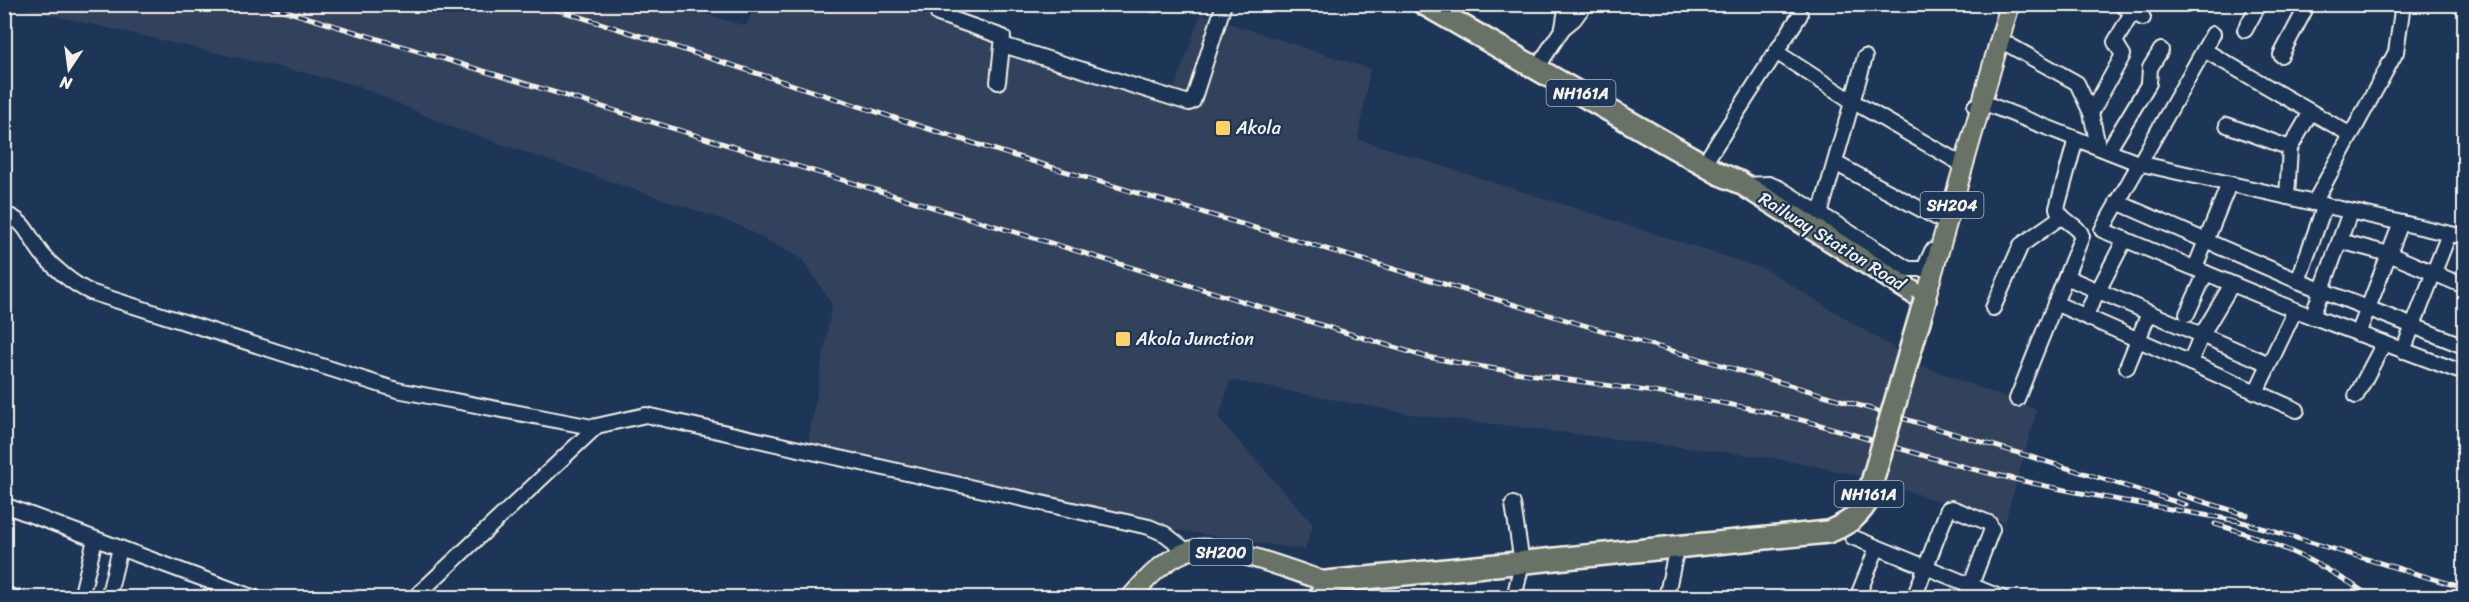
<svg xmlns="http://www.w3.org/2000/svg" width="2469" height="602" font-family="Sriracha,sans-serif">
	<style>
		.built { fill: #32425d }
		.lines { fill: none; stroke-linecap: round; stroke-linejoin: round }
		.minor-casing { stroke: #f4f1e8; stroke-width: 18 }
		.major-casing { stroke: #f4f1e8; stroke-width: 22 }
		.highway-casing { stroke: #f4f1e8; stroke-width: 26 }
		.minor { stroke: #1d3557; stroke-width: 14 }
		.major { stroke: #697266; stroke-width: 18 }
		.highway { stroke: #697266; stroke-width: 21 }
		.rail-casing { stroke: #f4f1e8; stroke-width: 5 }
		.rail { stroke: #1d3557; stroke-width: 3; stroke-dasharray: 9; stroke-linecap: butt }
		.highway-bridge-casing { stroke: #f4f1e8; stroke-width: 26; stroke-linecap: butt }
		.highway-bridge { stroke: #697266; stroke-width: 21 }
		.poi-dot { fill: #ffd166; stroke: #1d3557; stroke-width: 2 }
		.labels { text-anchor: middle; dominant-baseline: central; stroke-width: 4.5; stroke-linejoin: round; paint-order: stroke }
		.shield { fill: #1d3557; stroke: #b4b9bc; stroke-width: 1.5 }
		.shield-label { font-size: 16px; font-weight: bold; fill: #f4f1e8 }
		.poi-label { font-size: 18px; fill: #f4f1e8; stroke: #1d3557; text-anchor: start }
		.street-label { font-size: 18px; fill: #f4f1e8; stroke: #1d3557 }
	</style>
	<rect width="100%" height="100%" fill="#1d3557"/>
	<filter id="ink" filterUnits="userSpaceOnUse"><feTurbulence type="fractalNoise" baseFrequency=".0167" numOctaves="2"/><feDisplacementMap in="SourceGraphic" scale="12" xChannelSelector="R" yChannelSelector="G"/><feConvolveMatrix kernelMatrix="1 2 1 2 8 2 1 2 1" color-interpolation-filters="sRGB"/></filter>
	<g filter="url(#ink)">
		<!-- built -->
		<path class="built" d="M672,4L746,26L755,5H900L1175,88L1201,14L1370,69L1358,139L1765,269L1923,366L2037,410L2005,522L1853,474L1772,458L1410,414L1230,380L1219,419L1313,524L1305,550L1164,528L808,445L832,304L802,259L741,226L449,126L357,85L7,5Z"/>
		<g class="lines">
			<!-- minor casing -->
			<g class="minor-casing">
				<g id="minor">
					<path d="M939,4L938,14L1003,37L998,82"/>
					<path d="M1154,4H1156"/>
					<path d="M2120,4L2143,18"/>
					<path d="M1563,28L1565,15L1572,4"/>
					<path d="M2245,30L2259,4"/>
					<path d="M2213,34L2102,230L2295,310L2464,373"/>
					<path d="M2000,40L2077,83L2091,113L2098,146"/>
					<path d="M1003,45L1189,103L1193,101L1224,4"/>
					<path d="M2204,50L2351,135"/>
					<path d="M1776,52L1852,101L1958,162"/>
					<path d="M2281,55L2308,4"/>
					<path d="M1537,68L1563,28L1574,19L1585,4"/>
					<path d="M1975,106L1982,102L2138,163L2464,237"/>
					<path d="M2091,113L2123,55L2115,42L2137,4"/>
					<path d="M2227,125L2290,148"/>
					<path d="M2108,151L2149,83L2150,68L2161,50"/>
					<path d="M1709,156L1800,15"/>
					<path d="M1835,163L1941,220"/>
					<path d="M1744,185L1769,184L1779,188L1908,269H1924L1932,251"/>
					<path d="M2287,197L2290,148L2311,112"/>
					<path d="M2117,202L2298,281L2464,346"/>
					<path d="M2314,203L2396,52L2403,4"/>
					<path d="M4,214C26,220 29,238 42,254C54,268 73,284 90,292L397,390L592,427L646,415L1149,527L1165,534L1188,552"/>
					<path d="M1820,214L1865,57"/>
					<path d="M2340,241L2389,254L2464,286"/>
					<path d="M2195,268L2229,184"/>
					<path d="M2066,277L2269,364"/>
					<path d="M2298,281L2325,205"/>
					<path d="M2055,303L2297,410"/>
					<path d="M1993,308L2021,245L2061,217"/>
					<path d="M2187,314L2206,273"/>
					<path d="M2085,316L2125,239"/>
					<path d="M2312,317L2350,212"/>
					<path d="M2358,334L2401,223"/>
					<path d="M2403,351L2449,234"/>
					<path d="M2190,363L2201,336L2232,284"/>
					<path d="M2127,367L2149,313"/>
					<path d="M2256,392L2295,310"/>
					<path d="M2356,396L2384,343"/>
					<path d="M2017,399L2082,236C2078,224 2061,222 2057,208L2076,139"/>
					<path d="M1513,504L1522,563L1514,598"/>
					<path d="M4,505L255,598"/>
					<path d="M1852,537L2002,598"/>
					<path d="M4,594L17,598"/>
					<path d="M81,598L95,539"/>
					<path d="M108,598L120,548"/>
					<path d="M414,598L596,427"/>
					<path d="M1666,598L1677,547"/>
					<path d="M1857,598L1877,548"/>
					<path d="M1914,598L1948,509L1952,508L1989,523L1992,529L1966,598"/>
				</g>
			</g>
			<!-- major casing -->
			<g class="major-casing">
				<g id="major">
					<path d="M1925,300L2010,4"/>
					<path d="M1130,598C1147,578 1169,554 1196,549C1224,544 1297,572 1326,582"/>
				</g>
			</g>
			<!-- highway casing -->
			<g class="highway-casing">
				<g id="highway">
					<path d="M1424,4L1720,174L1739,182L1925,300"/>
					<path d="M1321,598L1326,582L1685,546"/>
				</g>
			</g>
			<!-- minor -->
			<use href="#minor" class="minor"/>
			<!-- major -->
			<use href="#major" class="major"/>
			<!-- highway -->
			<use href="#highway" class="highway"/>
			<!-- rail casing -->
			<g class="rail-casing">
				<g id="rail">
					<path d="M263,4L1423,356C1534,379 1648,387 1758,410C1824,423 1886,446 1950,463C2044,489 2143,504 2239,521"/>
					<path d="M539,4C671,45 803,88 935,131C1069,174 1205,213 1340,253C1622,338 1906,416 2186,505"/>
					<path d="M2178,494L2247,515"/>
					<path d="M2232,519L2464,588"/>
					<path d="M2215,524C2272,540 2324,564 2373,598"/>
				</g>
			</g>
			<!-- rail -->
			<use href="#rail" class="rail"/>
			<!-- highway-bridge casing -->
			<g class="highway-bridge-casing">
				<path id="highway-bridge" d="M1685,546L1828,532C1845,525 1856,519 1866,503L1925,300"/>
			</g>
			<!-- highway-bridge -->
			<use href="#highway-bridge" class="highway-bridge"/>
		</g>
	</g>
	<!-- markers -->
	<g class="poi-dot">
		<rect x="1215" y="120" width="16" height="16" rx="3"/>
		<rect x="1115" y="331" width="16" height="16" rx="3"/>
	</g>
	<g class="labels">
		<!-- shield labels -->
		<g class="shield">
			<rect x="1546.5" y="80" width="69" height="26" rx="4.5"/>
			<rect x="1920.5" y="192" width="63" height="26" rx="4.5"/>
			<rect x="1834.5" y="481" width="69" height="26" rx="4.5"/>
			<rect x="1189.5" y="539" width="63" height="26" rx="4.5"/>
		</g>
		<g class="shield-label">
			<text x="1581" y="93">NH161A</text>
			<text x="1952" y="205">SH204</text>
			<text x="1869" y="494">NH161A</text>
			<text x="1221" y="552">SH200</text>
		</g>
		<!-- poi labels -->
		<g class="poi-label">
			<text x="1236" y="128">Akola</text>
			<text x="1136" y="339">Akola Junction</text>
		</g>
		<!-- street labels -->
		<g class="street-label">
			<text transform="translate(1832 241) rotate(32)">Railway Station Road</text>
		</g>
	</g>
	<!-- margin -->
	<rect width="2469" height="602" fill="none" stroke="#1d3557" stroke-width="24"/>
	<rect x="12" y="12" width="2445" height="578" fill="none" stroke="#f4f1e8" stroke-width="2" filter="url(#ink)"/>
	<!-- north arrow -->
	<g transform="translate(69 69) rotate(193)" stroke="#1d3557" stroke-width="4.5" paint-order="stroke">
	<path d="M0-4.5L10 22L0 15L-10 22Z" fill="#f4f1e8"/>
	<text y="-9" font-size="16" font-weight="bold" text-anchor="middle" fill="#f4f1e8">N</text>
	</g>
</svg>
